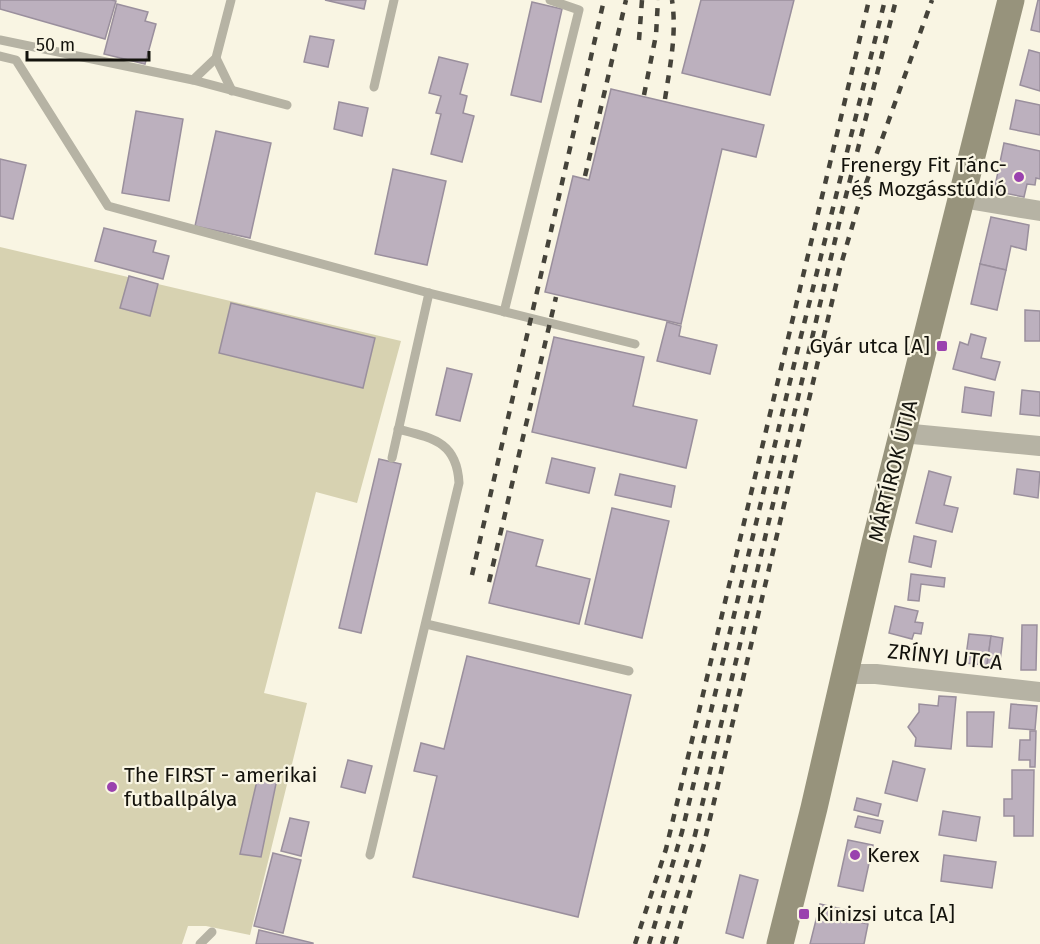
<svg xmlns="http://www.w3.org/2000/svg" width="1040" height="944" font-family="'Fira Sans',sans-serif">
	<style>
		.green { fill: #d7d2b1 }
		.building { fill: #bcb0be; stroke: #9a8f9d; stroke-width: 1.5 }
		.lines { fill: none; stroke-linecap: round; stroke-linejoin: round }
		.lane { stroke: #b6b3a4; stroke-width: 9 }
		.street { stroke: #b6b3a4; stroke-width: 20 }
		.secondary { stroke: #97937c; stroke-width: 27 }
		.rail { stroke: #45433a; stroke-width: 4.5; stroke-dasharray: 8 8; stroke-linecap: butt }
		.poi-dot { fill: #9a42ae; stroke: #f9f5e3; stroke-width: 2 }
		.labels { text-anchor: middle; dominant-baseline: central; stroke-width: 4.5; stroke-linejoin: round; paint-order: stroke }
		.poi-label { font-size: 21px; fill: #13120c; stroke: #f9f5e3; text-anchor: start }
		.street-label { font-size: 21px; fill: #13120c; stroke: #f9f5e3 }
	</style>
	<rect width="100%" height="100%" fill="#f9f5e3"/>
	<!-- green -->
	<path class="green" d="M0,247L401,341L357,503L316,492L264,693L307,703L250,935L206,926H188L182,944H0Z"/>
	<!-- building -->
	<g class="building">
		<path d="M0,0H111L116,1L105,39L0,9Z"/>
		<path d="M325,0H366L364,9Z"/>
		<path d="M701,0H794L770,95L682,73Z"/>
		<path d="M1038,0H1040V32L1031,30Z"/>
		<path d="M532,2L562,9L541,102L511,95Z"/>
		<path d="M117,4L148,12L145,21L156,24L145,64L104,54Z"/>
		<path d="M310,36L334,40L328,67L304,62Z"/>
		<path d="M1029,50L1040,53V91L1020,85Z"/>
		<path d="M439,57L468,64L460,94L467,96L463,113L474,116L462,162L431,154L441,114L436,113L441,96L429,93Z"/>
		<path d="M611,89L764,125L756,157L722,149L681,324L545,292L573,176L589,180Z"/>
		<path d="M1016,100L1040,105V135L1010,129Z"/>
		<path d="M339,102L368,108L362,136L334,129Z"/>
		<path d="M136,111L183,119L169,201L122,193Z"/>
		<path d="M216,131L271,143L250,238L195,226Z"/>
		<path d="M1004,143L1040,151V179L1036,178L1035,185L1027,184L1024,197L994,191Z"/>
		<path d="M0,159L26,165L13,219L0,216Z"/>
		<path d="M393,169L446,181L427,265L375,254Z"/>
		<path d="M991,217L1029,225L1026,250L1011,246L1006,270L980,264Z"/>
		<path d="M104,228L156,241L153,252L169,256L163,279L95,261Z"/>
		<path d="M980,264L1006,270L997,310L971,304Z"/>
		<path d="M129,276L158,284L150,316L120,308Z"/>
		<path d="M231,303L375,338L363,388L219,353Z"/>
		<path d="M1025,310L1040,311V341H1025Z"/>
		<path d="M667,322L681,326L679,336L717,345L710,374L657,361Z"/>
		<path d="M971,334L986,338L981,358L1000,362L995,380L953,369L960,342L968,345Z"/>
		<path d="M554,337L644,357L633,406L697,420L686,468L532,432Z"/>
		<path d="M447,368L472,374L460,421L436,415Z"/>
		<path d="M965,387L994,392L991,416L962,412Z"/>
		<path d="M1022,390L1040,392V416L1020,414Z"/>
		<path d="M552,458L595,468L589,493L546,483Z"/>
		<path d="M379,459L401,464L361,633L339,628Z"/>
		<path d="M1017,469L1040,472L1038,498L1014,494Z"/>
		<path d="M929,471L951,477L944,505L958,508L952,532L916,523Z"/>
		<path d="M620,474L675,486L671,507L615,495Z"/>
		<path d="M612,508L669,521L642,638L585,624Z"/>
		<path d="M507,531L543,540L536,566L590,579L579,624L489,603Z"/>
		<path d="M914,536L936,541L931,567L909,562Z"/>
		<path d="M911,574L945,578L944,587L921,584L919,601L908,600Z"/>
		<path d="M895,606L918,611L915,622L923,623L921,634L914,633L912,639L889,633Z"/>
		<path d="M1022,625H1037L1036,670H1021Z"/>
		<path d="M969,634L991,636L987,665L965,663Z"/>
		<path d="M991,636L1003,638L999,668L987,665Z"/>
		<path d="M467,656L631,695L578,917L413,877L437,776L414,771L421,743L444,749Z"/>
		<path d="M939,696L956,697L951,749L915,746L916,738L908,727L919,712V704L938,706Z"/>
		<path d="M1011,704L1037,706L1035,730L1009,728Z"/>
		<path d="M967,712H994L992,747L967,746Z"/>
		<path d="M1030,731H1036L1035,767H1030V760H1019L1020,740H1030Z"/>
		<path d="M348,760L372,766L365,793L341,787Z"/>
		<path d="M893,761L925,769L917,801L885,793Z"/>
		<path d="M1012,770H1034L1033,836H1014V816H1004V799H1012Z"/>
		<path d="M259,772L278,774L261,857L240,854Z"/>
		<path d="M857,798L881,804L878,816L854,810Z"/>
		<path d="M943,811L980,817L976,841L939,835Z"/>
		<path d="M858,816L883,821L880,833L855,827Z"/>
		<path d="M290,818L309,822L301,856L281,851Z"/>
		<path d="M848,840L873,845L863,891L838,886Z"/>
		<path d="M273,853L301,860L283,933L254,926Z"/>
		<path d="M944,855L996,862L992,888L941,881Z"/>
		<path d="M740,875L758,880L743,938L726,933Z"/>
		<path d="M820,904L851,911L849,920L868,924L864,944H810Z"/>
		<path d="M259,930L313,943V944H256Z"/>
	</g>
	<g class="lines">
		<!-- lane -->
		<g class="lane">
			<path d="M0,40L193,80L287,105"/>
			<path d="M0,56L16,60L108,206L429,293L635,344"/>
			<path d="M216,58L232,91"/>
			<path d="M193,80L216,58L231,0"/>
			<path d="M374,87L394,0"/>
			<path d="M504,312L579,10L550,0"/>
			<path d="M392,458L429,293"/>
			<path d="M426,624L629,671"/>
			<path d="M370,855L459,483C457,442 433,438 398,429"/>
			<path d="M200,944L212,932"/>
		</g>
		<!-- street -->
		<g class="street">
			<path d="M962,198L1040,211"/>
			<path d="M902,433L1040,446"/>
			<path d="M845,674H876L1040,692"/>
		</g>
		<!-- secondary -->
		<path class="secondary" d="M780,944L814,808L875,543L1011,0"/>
		<!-- rail -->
		<g class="rail">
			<path d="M639,40L642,0"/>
			<path d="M644,95L656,35L658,0"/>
			<path d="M665,99C670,66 677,33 672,0"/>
			<path d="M585,176L626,0"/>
			<path d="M472,575L604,0"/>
			<path d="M489,582L556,297"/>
			<path d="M635,944L666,849L869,0"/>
			<path d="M649,944L682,832L798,348L885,0"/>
			<path d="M662,944L695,835L841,215L896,0"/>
			<path d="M675,944L704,844L840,268L859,203L932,0"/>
		</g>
	</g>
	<!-- markers -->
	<g class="poi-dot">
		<circle cx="1019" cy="177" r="6"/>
		<rect x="936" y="340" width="12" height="12" rx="3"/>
		<circle cx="112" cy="787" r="6"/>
		<circle cx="855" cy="855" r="6"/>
		<rect x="798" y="908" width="12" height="12" rx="3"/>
	</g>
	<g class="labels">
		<!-- poi labels -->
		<g class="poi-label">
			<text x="1007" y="165" text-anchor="end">Frenergy Fit Tánc-<tspan x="1007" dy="24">és Mozgásstúdió</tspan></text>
			<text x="930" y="346" text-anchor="end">Gyár utca [A]</text>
			<text x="124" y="775">The FIRST - amerikai<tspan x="124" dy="24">futballpálya</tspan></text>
			<text x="867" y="855">Kerex</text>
			<text x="816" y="914">Kinizsi utca [A]</text>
		</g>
		<!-- street labels -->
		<g class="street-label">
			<text transform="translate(893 471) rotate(-76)">MÁRTÍROK ÚTJA</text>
			<text transform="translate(945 657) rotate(6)">ZRÍNYI UTCA</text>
		</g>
	</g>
	<!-- scale -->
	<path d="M27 51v9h122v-9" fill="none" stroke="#13120c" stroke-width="3"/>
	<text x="36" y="51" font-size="18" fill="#13120c" stroke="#f9f5e3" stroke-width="4.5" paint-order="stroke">50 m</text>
</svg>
